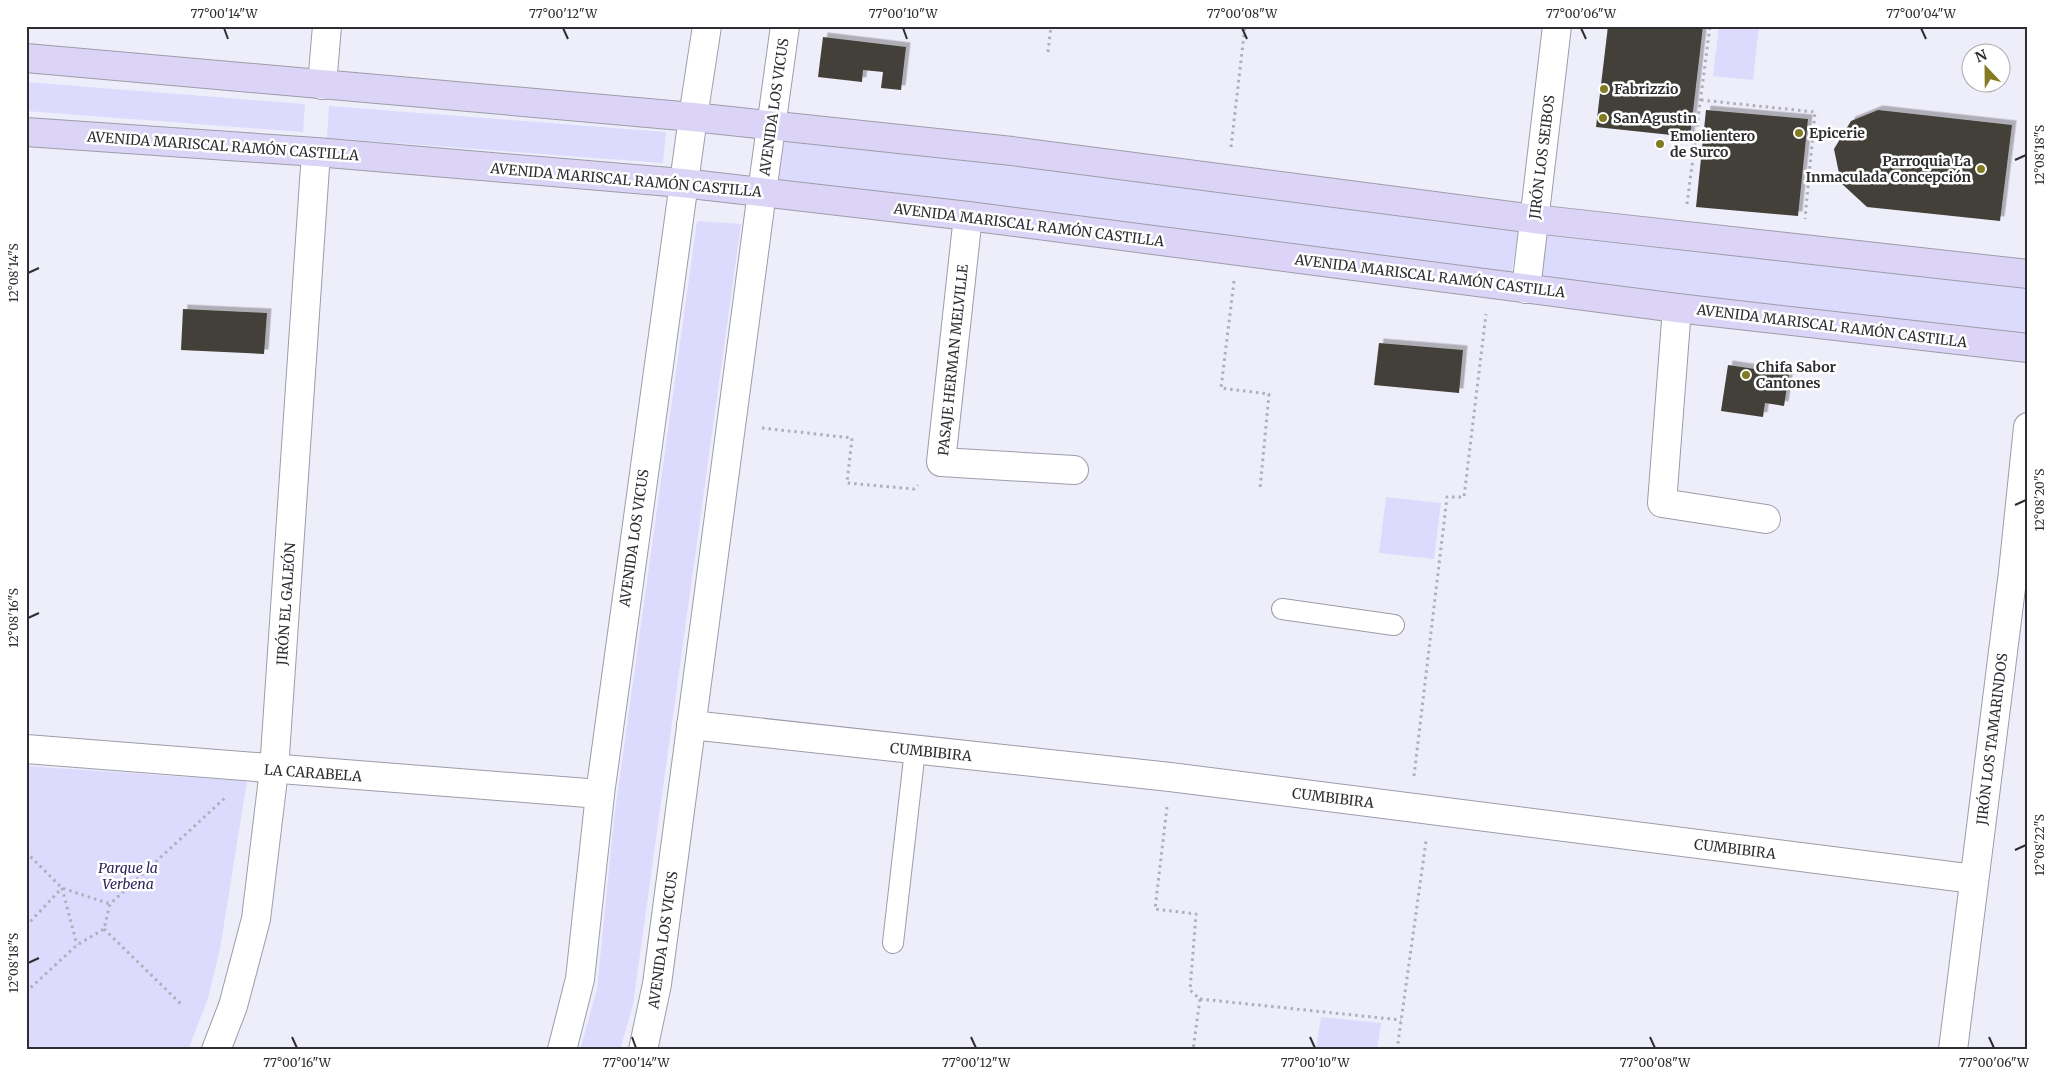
<svg xmlns="http://www.w3.org/2000/svg" width="2054" height="1076" font-family="Merriweather,serif">
	<style>
		.green { fill: #dddbfd }
		.building { fill: #424137; filter: url(#shadow) }
		.lines { fill: none; stroke-linecap: round; stroke-linejoin: round }
		.service-casing { stroke: #9d9ca8; stroke-width: 22 }
		.minor-casing { stroke: #9d9ca8; stroke-width: 30 }
		.tertiary-casing { stroke: #9d9ca8; stroke-width: 30 }
		.secondary-casing { stroke: #9d9ca8; stroke-width: 30 }
		.path { stroke: #afafb9; stroke-width: 3; stroke-dasharray: 2.5 4; stroke-linecap: butt }
		.service { stroke: #fff; stroke-width: 20 }
		.minor { stroke: #fff; stroke-width: 28 }
		.tertiary { stroke: #fff; stroke-width: 28 }
		.secondary { stroke: #dbd4f7; stroke-width: 28 }
		.ticks { fill: none; stroke: #2e2e32; stroke-width: 2 }
		.poi-dot { fill: #827b21; stroke: #fff; stroke-width: 2 }
		.labels { text-anchor: middle; dominant-baseline: central; stroke-width: 5; stroke-linejoin: round; paint-order: stroke }
		.poi-label { font-size: 14px; font-weight: bold; fill: #2e2e32; stroke: #fff; text-anchor: start }
		.street-label { font-size: 14px; fill: #2e2e32; stroke: #fff }
		.park-label { font-size: 14px; font-style: italic; fill: #30235f; stroke: #fff }
		.neatline { fill: none; stroke: #2e2e32; stroke-width: 2 }
		.ticks-label { font-size: 12px; text-anchor: middle; fill: #2e2e32 }
	</style>
	<defs>
		<filter id="shadow"><feDropShadow dx="4.5" dy="-4.5" stdDeviation="0" flood-color="#0004"/></filter>
	</defs>
	<rect width="100%" height="100%" fill="#eeedfa"/>
	<!-- green -->
	<g class="green">
		<path d="M1719,26H1759L1753,80L1713,76Z"/>
		<path d="M26,82L305,104L303,132L26,111Z"/>
		<path d="M329,106L666,132L663,163L327,138Z"/>
		<path d="M784,138L1519,226L1511,275L776,183Z"/>
		<path d="M697,221L741,224L633,1005L620,1050H580L597,989L614,819Z"/>
		<path d="M1542,231L2028,285V339L1536,278Z"/>
		<path d="M1386,497L1441,503L1434,559L1379,553Z"/>
		<path d="M26,766L247,781L220,949L208,998L188,1050H26Z"/>
		<path d="M1321,1017L1381,1023L1377,1050H1316Z"/>
	</g>
	<!-- building -->
	<g class="building">
		<path d="M1608,26H1703L1690,137L1596,127Z"/>
		<path d="M823,37L906,47L901,90L881,88L883,72L863,70L862,82L818,77Z"/>
		<path d="M1706,110L1808,119L1798,216L1696,207Z"/>
		<path d="M1878,110L2012,125L2000,221L1867,207L1841,183L1834,149L1851,121Z"/>
		<path d="M183,309L267,313L264,354L181,350Z"/>
		<path d="M1379,343L1463,350L1459,393L1374,385Z"/>
		<path d="M1728,365L1789,374L1784,406L1765,403L1763,417L1721,411Z"/>
	</g>
	<g class="lines">
		<!-- service casing -->
		<g class="service-casing">
			<g id="service">
				<path d="M1282,609L1394,625"/>
				<path d="M893,943L915,750"/>
			</g>
		</g>
		<!-- minor casing -->
		<g class="minor-casing">
			<g id="minor">
				<path d="M322,85L327,26"/>
				<path d="M968,216L941,462L1074,470"/>
				<path d="M1526,289L1557,26"/>
				<path d="M1677,308L1662,503L1766,519"/>
				<path d="M691,725L1170,777L1974,879"/>
				<path d="M26,749L600,794"/>
				<path d="M216,1050L233,1006L256,919L274,770L316,152"/>
				<path d="M562,1050L580,979L600,794L693,117"/>
				<path d="M643,1050L657,984L762,192"/>
				<path d="M1953,1050L2013,572L2028,427"/>
			</g>
		</g>
		<!-- tertiary casing -->
		<g class="tertiary-casing">
			<g id="tertiary">
				<path d="M693,117L707,26"/>
				<path d="M762,192L785,26"/>
			</g>
		</g>
		<!-- secondary casing -->
		<g class="secondary-casing">
			<g id="secondary">
				<path d="M26,58L693,117L1012,151L1534,219L2028,274"/>
				<path d="M26,132L316,152L682,183L968,216L1677,308L2028,348"/>
			</g>
		</g>
		<!-- path -->
		<g class="path">
			<path d="M1048,52L1051,26"/>
			<path d="M1701,100L1815,112L1805,219"/>
			<path d="M1231,147L1245,26"/>
			<path d="M1687,204L1710,26"/>
			<path d="M1234,281L1221,388L1269,394L1260,489"/>
			<path d="M762,428L852,438L847,483L914,489L918,485"/>
			<path d="M1414,776L1447,497H1464L1486,314"/>
			<path d="M1167,807L1155,909L1196,914L1190,990L1200,999L1193,1050"/>
			<path d="M26,852L62,888L110,904"/>
			<path d="M62,888L77,945"/>
			<path d="M26,926L62,888"/>
			<path d="M104,929L183,1006"/>
			<path d="M26,992L77,945L104,929L110,904L226,797"/>
			<path d="M1200,999L1401,1020"/>
			<path d="M1397,1050L1426,841"/>
		</g>
		<!-- service -->
		<use href="#service" class="service"/>
		<!-- minor -->
		<use href="#minor" class="minor"/>
		<!-- tertiary -->
		<use href="#tertiary" class="tertiary"/>
		<!-- secondary -->
		<use href="#secondary" class="secondary"/>
	</g>
	<!-- ticks -->
	<path class="ticks" d="M224,28L228,39M563,28L568,39M903,28L907,39M1242,28L1247,39M1581,28L1586,39M1921,28L1926,39M2015,160L2026,155M28,273L39,268M2015,505L2026,500M28,618L39,613M2015,850L2026,845M28,963L39,958M292,1037L297,1048M632,1037L636,1048M971,1037L976,1048M1310,1037L1315,1048M1650,1037L1655,1048M1989,1037L1994,1048"/>
	<!-- markers -->
	<g class="poi-dot">
		<circle cx="1604" cy="89" r="5"/>
		<circle cx="1603" cy="118" r="5"/>
		<circle cx="1799" cy="133" r="5"/>
		<circle cx="1660" cy="144" r="5"/>
		<circle cx="1981" cy="169" r="5"/>
		<circle cx="1746" cy="375" r="5"/>
	</g>
	<g class="labels">
		<!-- poi labels -->
		<g class="poi-label">
			<text x="1614" y="89">Fabrizzio</text>
			<text x="1613" y="118">San Agustin</text>
			<text x="1809" y="133">Epicerie</text>
			<text x="1670" y="136">Emolientero<tspan x="1670" dy="16">de Surco</tspan></text>
			<text x="1971" y="161" text-anchor="end">Parroquia La<tspan x="1971" dy="16">Inmaculada Concepción</tspan></text>
			<text x="1756" y="367">Chifa Sabor<tspan x="1756" dy="16">Cantones</tspan></text>
		</g>
		<!-- street labels -->
		<g class="street-label">
			<text transform="translate(774 107) rotate(-82)">AVENIDA LOS VICUS</text>
			<text transform="translate(223 146) rotate(4)">AVENIDA MARISCAL RAMÓN CASTILLA</text>
			<text transform="translate(1542 157) rotate(-83)">JIRÓN LOS SEIBOS</text>
			<text transform="translate(626 180) rotate(5)">AVENIDA MARISCAL RAMÓN CASTILLA</text>
			<text transform="translate(1029 225) rotate(7)">AVENIDA MARISCAL RAMÓN CASTILLA</text>
			<text transform="translate(1430 276) rotate(7)">AVENIDA MARISCAL RAMÓN CASTILLA</text>
			<text transform="translate(1832 326) rotate(7)">AVENIDA MARISCAL RAMÓN CASTILLA</text>
			<text transform="translate(953 360) rotate(-84)">PASAJE HERMAN MELVILLE</text>
			<text transform="translate(634 538) rotate(-82)">AVENIDA LOS VICUS</text>
			<text transform="translate(286 604) rotate(-86)">JIRÓN EL GALEÓN</text>
			<text transform="translate(1992 739) rotate(-83)">JIRÓN LOS TAMARINDOS</text>
			<text transform="translate(931 752) rotate(6)">CUMBIBIRA</text>
			<text transform="translate(313 773) rotate(4)">LA CARABELA</text>
			<text transform="translate(1333 798) rotate(7)">CUMBIBIRA</text>
			<text transform="translate(1735 849) rotate(7)">CUMBIBIRA</text>
			<text transform="translate(663 940) rotate(-82)">AVENIDA LOS VICUS</text>
		</g>
		<!-- park labels -->
		<g class="park-label">
			<text x="128" y="868">Parque la<tspan x="128" dy="16">Verbena</tspan></text>
		</g>
	</g>
	<!-- border -->
	<rect width="2054" height="1076" fill="none" stroke="#ffffff" stroke-width="55"/>
	<!-- north arrow -->
	<g transform="translate(1986 68) rotate(338)"><circle r="24" fill="#ffffff" stroke="#ababad"/>
	<path d="M0-4L9 19L0 12L-9 19Z" fill="#827b21"/>
	<text y="-8" font-size="14" font-weight="bold" text-anchor="middle" fill="#2e2e32">N</text>
	</g>
	<rect x="28" y="28" width="1998" height="1020" class="neatline"/>
	<g class="ticks-label">
		<text x="224" y="18">77°00'14"W</text>
		<text x="563" y="18">77°00'12"W</text>
		<text x="903" y="18">77°00'10"W</text>
		<text x="1242" y="18">77°00'08"W</text>
		<text x="1581" y="18">77°00'06"W</text>
		<text x="1921" y="18">77°00'04"W</text>
		<text transform="translate(2040 155) rotate(-90)" y="4">12°08'18"S</text>
		<text transform="translate(14 273) rotate(-90)" y="4">12°08'14"S</text>
		<text transform="translate(2040 500) rotate(-90)" y="4">12°08'20"S</text>
		<text transform="translate(14 618) rotate(-90)" y="4">12°08'16"S</text>
		<text transform="translate(2040 845) rotate(-90)" y="4">12°08'22"S</text>
		<text transform="translate(14 963) rotate(-90)" y="4">12°08'18"S</text>
		<text x="297" y="1067">77°00'16"W</text>
		<text x="636" y="1067">77°00'14"W</text>
		<text x="976" y="1067">77°00'12"W</text>
		<text x="1315" y="1067">77°00'10"W</text>
		<text x="1655" y="1067">77°00'08"W</text>
		<text x="1994" y="1067">77°00'06"W</text>
	</g>
</svg>
